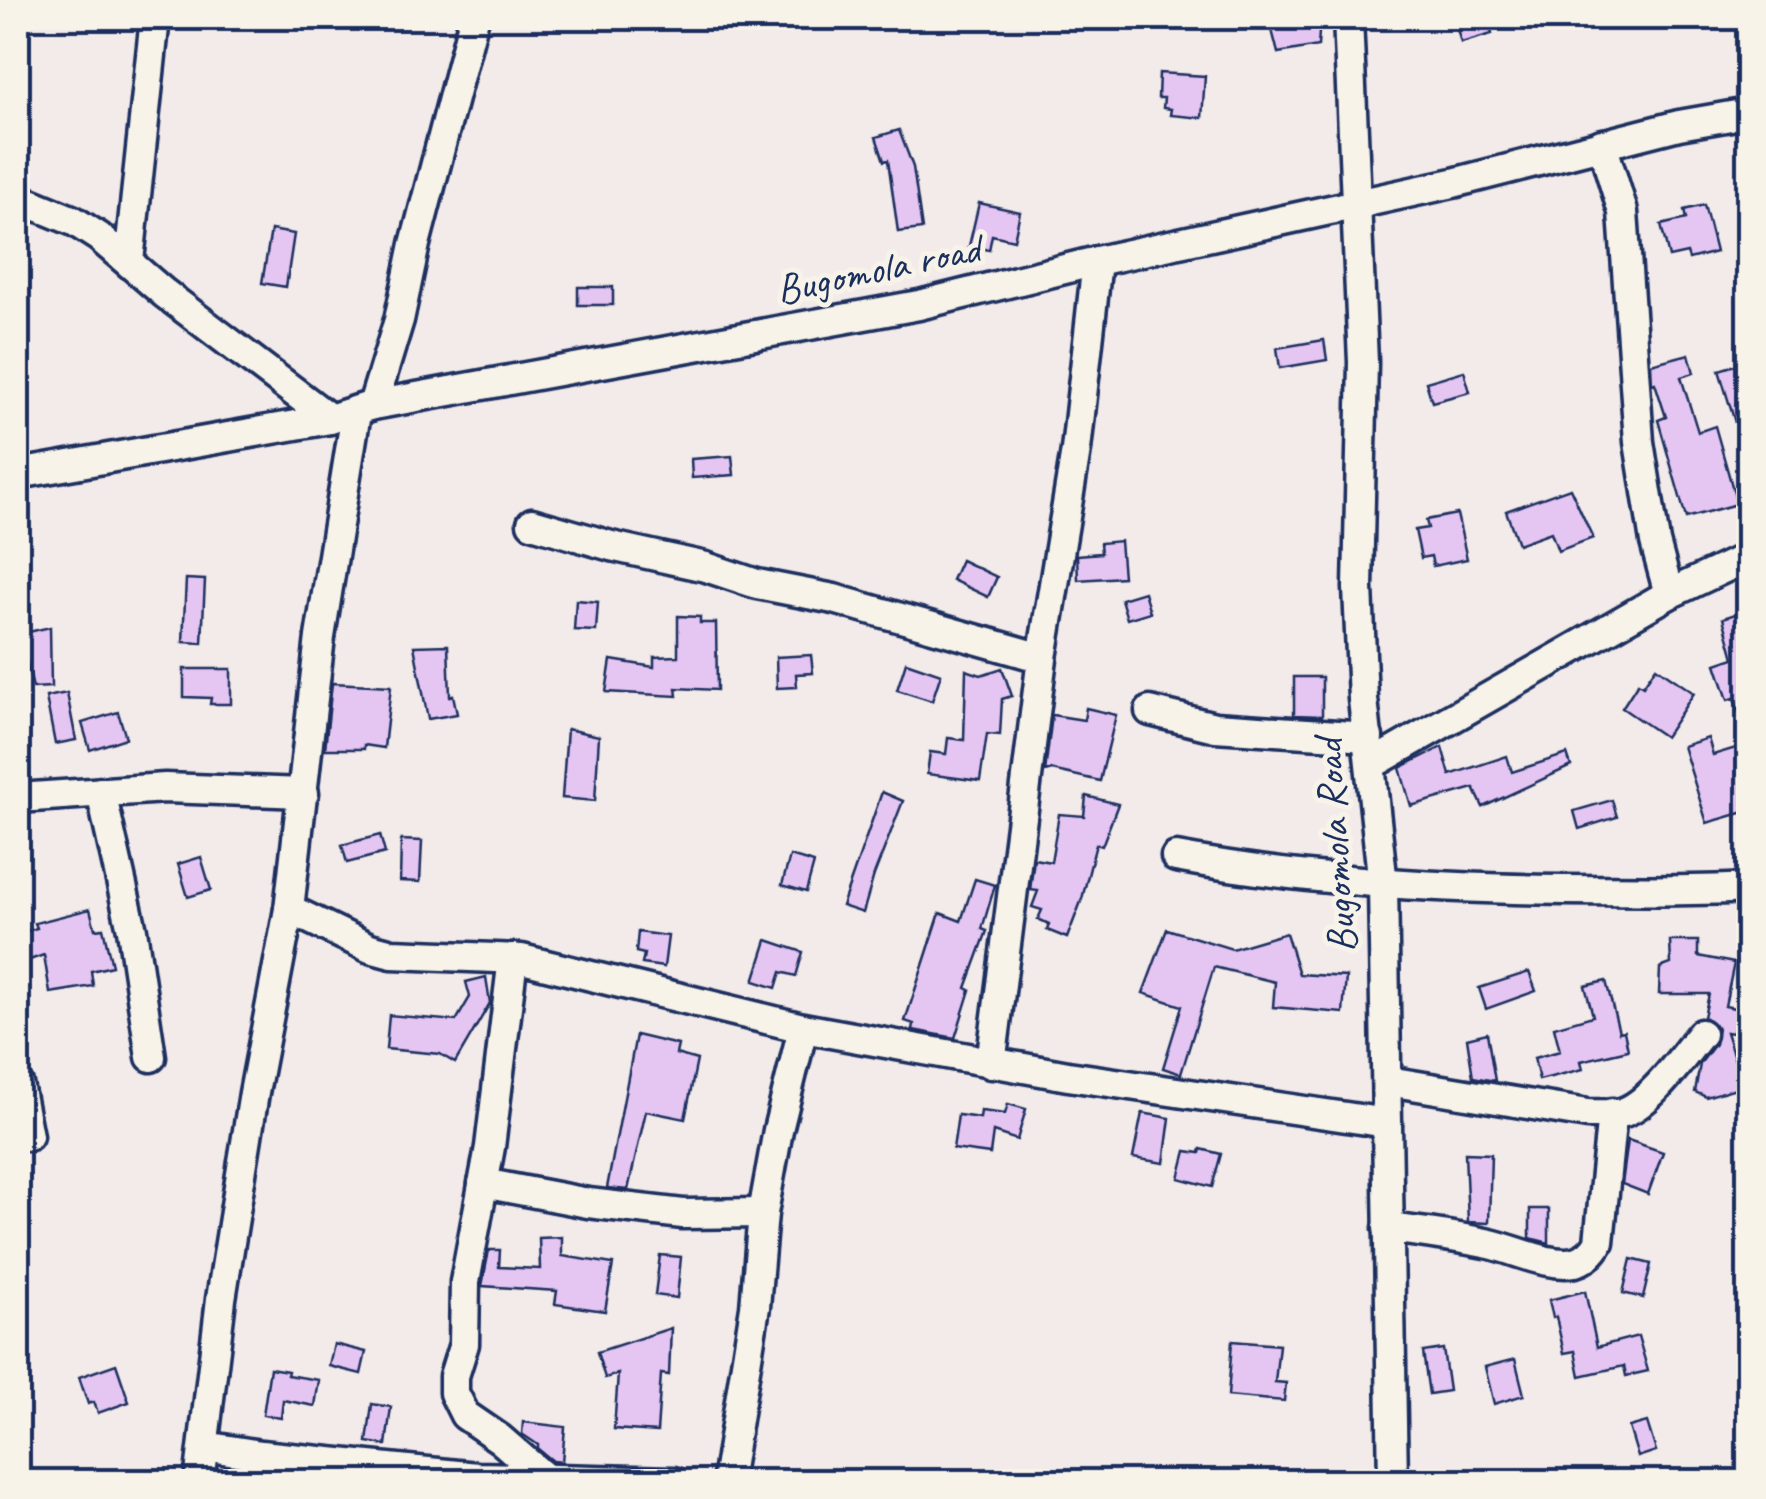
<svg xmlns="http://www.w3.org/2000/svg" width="1766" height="1499" font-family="Caveat,sans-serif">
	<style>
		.building { fill: #e5c6f3; stroke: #1b2f5e; stroke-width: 2.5 }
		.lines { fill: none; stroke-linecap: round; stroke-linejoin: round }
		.street-casing { stroke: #1b2f5e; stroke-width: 35 }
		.street { stroke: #f7f3e8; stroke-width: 28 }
		.labels { text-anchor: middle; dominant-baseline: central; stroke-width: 10; stroke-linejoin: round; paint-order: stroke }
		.street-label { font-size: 42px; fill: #1b2f5e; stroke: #f7f3e8 }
	</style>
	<rect width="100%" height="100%" fill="#f3eaea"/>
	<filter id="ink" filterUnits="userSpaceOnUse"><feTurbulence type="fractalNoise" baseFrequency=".01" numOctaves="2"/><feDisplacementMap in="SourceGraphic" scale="20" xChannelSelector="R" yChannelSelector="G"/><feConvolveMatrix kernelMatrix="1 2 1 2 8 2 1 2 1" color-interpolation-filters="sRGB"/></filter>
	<g filter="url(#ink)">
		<!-- building -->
		<g class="building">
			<path d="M1305,18H1320L1318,46L1278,53L1271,26Z"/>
			<path d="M1470,18H1487L1492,34L1461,43L1455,22Z"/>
			<path d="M1159,73L1205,76L1202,118L1170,115L1171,109L1163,108L1164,98H1158Z"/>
			<path d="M899,130L913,167L922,229L898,232L888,160L884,161L876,137Z"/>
			<path d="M979,203L1020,212L1014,240L992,235L989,250L969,246Z"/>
			<path d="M1704,205L1716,252L1689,259L1687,253L1669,257L1661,225L1686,219L1684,210Z"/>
			<path d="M271,230L294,234L286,287L262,283Z"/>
			<rect x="578" y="287" width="35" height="18"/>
			<path d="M1324,340L1327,360L1280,368L1277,348Z"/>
			<path d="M1689,354L1694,373L1681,377L1698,432L1715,426L1737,504L1686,518L1658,420L1666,417L1655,383L1652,384L1651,364Z"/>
			<path d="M1748,361V451L1744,452L1719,370Z"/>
			<path d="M1464,371L1470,392L1432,402L1426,382Z"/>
			<path d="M732,456L734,475L692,478L691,459Z"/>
			<path d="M1570,488L1593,538L1558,551L1551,532L1518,544L1506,511Z"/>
			<path d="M1457,514L1467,559L1433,566L1431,556L1421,558L1415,530L1428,528L1426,520Z"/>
			<path d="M1120,541L1123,577L1078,580L1077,555L1101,553L1100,543Z"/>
			<path d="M961,560L997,577L988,597L952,580Z"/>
			<path d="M186,579L205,580L202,643L183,642Z"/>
			<path d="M1144,592L1150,612L1127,619L1121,599Z"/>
			<path d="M576,600L598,602L596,631L574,630Z"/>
			<path d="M1748,610V731L1746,732L1734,698L1728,700L1716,664L1734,658L1723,618Z"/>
			<path d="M678,616L700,617V623H716L717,690L676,688L677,696L606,692L611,660L654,667V657L678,656Z"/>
			<path d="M50,627L51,687L33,688L20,634Z"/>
			<path d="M448,645L450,696L453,695L457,714L428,719L414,646Z"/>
			<path d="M811,655L813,673L796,674L797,687L777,688L776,657Z"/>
			<path d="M906,662L941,674L932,701L897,690Z"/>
			<path d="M1656,667L1694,693L1665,737L1622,708L1638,683L1643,686Z"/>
			<path d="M1002,668L1012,696L1002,699L1000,735L987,734L980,781L927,774L930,752L946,754L948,738L964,740L966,670L981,675Z"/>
			<path d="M184,669H231V704H210L211,698L184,697Z"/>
			<path d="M1294,677H1322V716L1294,715Z"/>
			<path d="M332,683L391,686L384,748L364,745V749H325Z"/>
			<path d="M67,693L76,740L55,744L46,697Z"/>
			<path d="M1086,708L1116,715L1100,781L1052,770L1045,772L1052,715L1084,720Z"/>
			<path d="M118,712L126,738L90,750L82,723Z"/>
			<path d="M567,729L599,736L595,801L562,798Z"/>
			<path d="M1708,738L1713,755L1739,747L1748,780V811L1707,823L1683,746Z"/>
			<path d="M1442,747L1450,775L1507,756L1512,772L1567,754L1571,766L1483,807L1474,788L1411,806L1400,768Z"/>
			<path d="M882,792L903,801L874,875L863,913L842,906Z"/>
			<path d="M1086,796L1118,804L1102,846L1096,844L1082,899L1067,938L1047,930L1049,924L1038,919L1042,910L1032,907L1038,891L1030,890L1034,859L1051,862L1059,814L1084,816Z"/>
			<path d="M1612,800L1617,817L1579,829L1574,811Z"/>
			<path d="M380,835L385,853L347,863L342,845Z"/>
			<path d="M401,840L422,841L420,882L400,881Z"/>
			<path d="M790,856L814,863L806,892L782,885Z"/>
			<path d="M201,857L211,890L188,897L178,864Z"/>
			<path d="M975,879L995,885L982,929L987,931L966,988L970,990L955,1038L913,1030L914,1024L905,1021L940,913L961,921Z"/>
			<path d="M90,909L95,929L103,928L112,966L91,971L93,986L50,993L44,955L18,964V934L37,928L35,923Z"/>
			<path d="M1167,929L1232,949L1286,933L1299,974L1346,977L1343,1013L1273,1007L1275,982L1214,967L1181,1074L1163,1068L1182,1006L1143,993Z"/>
			<path d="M638,932L668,936L664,967L642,964L644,954L636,952Z"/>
			<path d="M767,940L803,952L796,976L781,972L776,988L754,981Z"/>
			<path d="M1670,941H1698V956L1734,963L1725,1006L1739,1009L1733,1033L1726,1032L1743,1086L1706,1097L1695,1092L1700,1064L1715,1044L1718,1028L1704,1017L1709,994H1659L1660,968L1671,964Z"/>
			<path d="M1529,972L1536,991L1486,1009L1479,988Z"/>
			<path d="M486,977L490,1003L455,1063L440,1054L386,1049L389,1015L456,1021L470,997L466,982Z"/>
			<path d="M1606,981L1619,1032L1624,1031L1628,1050L1581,1061L1583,1069L1539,1080L1534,1058L1560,1051L1554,1027L1593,1016L1585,986Z"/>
			<path d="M1487,1033L1495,1081L1473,1077L1467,1038Z"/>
			<path d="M636,1035L678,1045L676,1054L697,1060L685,1119L646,1111L628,1190L607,1188Z"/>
			<path d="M1008,1104L1026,1109L1017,1140L993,1132L990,1154L953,1149L958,1115L980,1118L981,1111L1005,1114Z"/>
			<path d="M1142,1113L1170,1118L1164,1163L1133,1158Z"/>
			<path d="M1628,1140L1663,1152L1648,1194L1622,1184Z"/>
			<path d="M1201,1149L1221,1154L1212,1187L1179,1178L1186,1151L1200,1153Z"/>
			<path d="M1465,1153L1491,1154L1489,1223L1468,1222Z"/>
			<path d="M1530,1209H1549V1243L1530,1238Z"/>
			<path d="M562,1237V1256L613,1264L605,1311L555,1304L557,1291L482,1286L489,1250H500L499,1267L540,1269L539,1238Z"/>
			<path d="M660,1255L681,1257L677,1298L655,1295Z"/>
			<path d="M1631,1259L1651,1264L1643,1298L1623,1293Z"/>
			<path d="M1585,1291L1597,1347L1638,1336L1648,1371L1626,1376L1624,1366L1580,1376L1575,1351L1564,1353L1556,1317L1553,1318L1549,1300Z"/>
			<path d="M671,1328L669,1375L661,1374L657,1432L614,1429L618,1374L605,1378L597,1352Z"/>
			<path d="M1232,1341L1279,1345L1275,1382L1286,1383L1284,1401L1228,1396Z"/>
			<path d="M334,1344L366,1352L361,1374L329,1366Z"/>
			<path d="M1443,1349L1449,1391L1429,1394L1423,1352Z"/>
			<path d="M1515,1359L1524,1395L1494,1404L1485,1367Z"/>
			<path d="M116,1364L129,1402L98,1413L94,1402L88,1404L79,1377Z"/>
			<path d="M270,1368L288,1371L287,1375L319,1380L315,1406L283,1400L281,1418L263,1415Z"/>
			<path d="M372,1404L391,1407L386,1445L367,1442Z"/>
			<path d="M523,1422L565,1427L562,1462L553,1461L538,1449V1445L522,1434Z"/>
			<path d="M1647,1422L1656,1451L1638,1457L1629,1427Z"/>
		</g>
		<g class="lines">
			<!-- street casing -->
			<g class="street-casing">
				<g id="street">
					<path d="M1348,18L1363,362L1358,588L1363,699L1383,885L1393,1482"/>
					<path d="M1602,144L1623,212L1639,442L1655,542L1669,594"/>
					<path d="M18,198L74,221L99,237L164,293L330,419"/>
					<path d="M129,261L155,18"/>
					<path d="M373,405L399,320L415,244L474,18"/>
					<path d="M18,474L330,419L373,405L919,305L1097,261L1453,183L1679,125L1748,113"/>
					<path d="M532,523L611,546L706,567L757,584L834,599L1042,658"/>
					<path d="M1150,711L1215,727L1368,737"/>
					<path d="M1372,764L1669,594L1748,557"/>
					<path d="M101,792L132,930L151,1057"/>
					<path d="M18,798L165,788L304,793"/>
					<path d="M1176,857C1305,881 1434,888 1565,890C1626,890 1688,892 1748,888"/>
					<path d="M289,909L370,948L392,954L522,959L803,1028L1068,1076L1387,1123"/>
					<path d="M513,958L490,1147L465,1282L464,1344L454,1376V1393L465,1415L500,1439L544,1477"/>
					<path d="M991,1064L1042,658L1076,450L1097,261"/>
					<path d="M1388,1081L1588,1114C1599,1114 1610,1115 1621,1113C1649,1106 1683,1056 1701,1034"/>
					<path d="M18,1084L28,1136"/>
					<path d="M483,1183L588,1203L683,1214L763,1213"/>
					<path d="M1388,1228C1422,1232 1457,1237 1490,1244C1516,1250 1549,1267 1575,1262C1586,1259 1594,1251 1599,1242L1612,1113"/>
					<path d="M204,1446L261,1455L477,1477L674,1482"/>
					<path d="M199,1482L221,1299L254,1093L289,909L320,637L356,413"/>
					<path d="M727,1482L755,1307L763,1213L778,1130L803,1028"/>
				</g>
			</g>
			<!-- street -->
			<use href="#street" class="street"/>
		</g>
	</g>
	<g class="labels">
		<!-- street labels -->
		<g class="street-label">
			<text transform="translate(878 269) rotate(-12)">Bugomola road</text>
			<text transform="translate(1335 846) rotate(-94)">Bugomola Road</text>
		</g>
	</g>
	<!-- margin -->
	<rect width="1766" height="1499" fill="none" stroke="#f7f3e8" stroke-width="60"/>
	<rect x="30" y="30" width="1706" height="1439" fill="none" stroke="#1b2f5e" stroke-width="4" filter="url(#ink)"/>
</svg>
